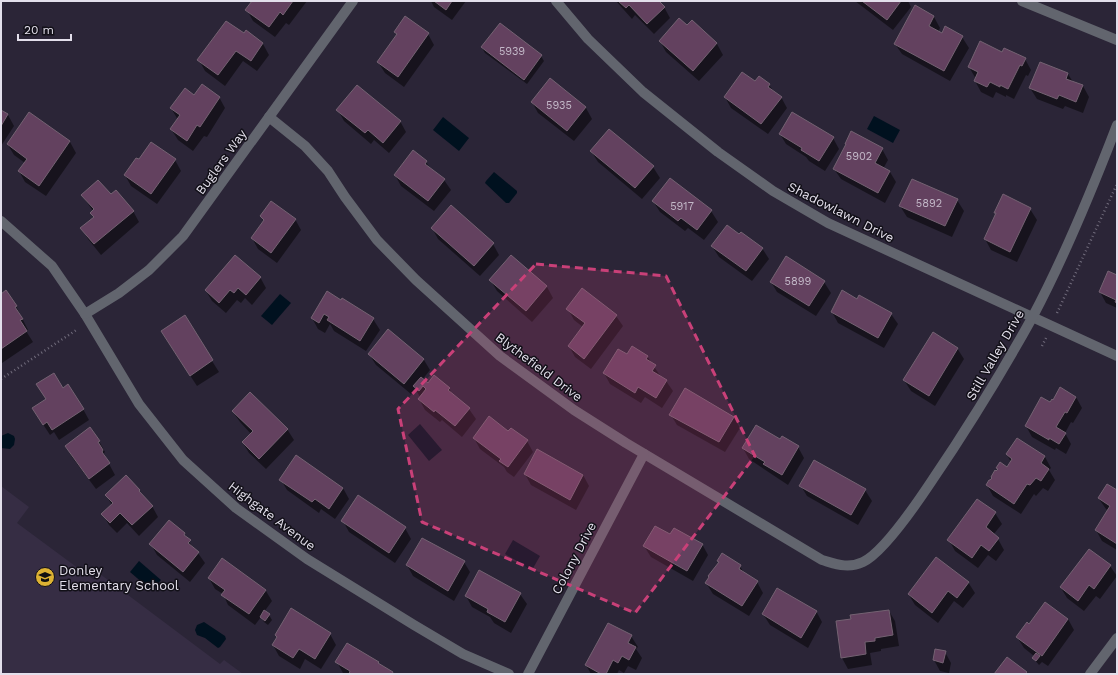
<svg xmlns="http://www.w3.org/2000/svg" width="1118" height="675" font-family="'Work Sans',sans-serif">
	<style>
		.built { fill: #362d44 }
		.water { fill: #00111f }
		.shadow { fill: #0007 }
		.building { fill: #63415f; stroke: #746272 }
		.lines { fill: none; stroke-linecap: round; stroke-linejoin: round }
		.path { stroke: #716c7c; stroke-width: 2.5; stroke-dasharray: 1 3; stroke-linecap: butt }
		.minor { stroke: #62656e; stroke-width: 10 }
		.marked { fill: #c94078; fill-opacity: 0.2; stroke: #c94078; stroke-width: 3; stroke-dasharray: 8 5; stroke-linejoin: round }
		.labels { text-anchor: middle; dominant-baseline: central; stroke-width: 3; stroke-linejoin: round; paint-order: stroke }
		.number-label { font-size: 11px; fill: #c3b8c8 }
		.street-label { font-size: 13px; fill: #e3dfeb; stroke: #121018 }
		.poi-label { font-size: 13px; fill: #e3dfeb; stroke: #121018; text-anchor: start }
	</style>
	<rect width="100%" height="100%" fill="#2b2537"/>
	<!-- built -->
	<path class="built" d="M1,486L29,507L17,523L94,580L100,574L220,664L224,660L243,674H1Z"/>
	<!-- water -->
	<g class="water">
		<path d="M874,116L900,130L893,143L867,129Z"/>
		<path d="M443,117L469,138L459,151L433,130Z"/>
		<path d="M494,172L517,191V193L509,203H506L485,183L486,181Z"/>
		<path d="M280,294L291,303L272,325L261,316Z"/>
		<path d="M420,424L442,450L429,461L408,435Z"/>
		<path d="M8,433L14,436L15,439L14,445L10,449L1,448V436Z"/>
		<path d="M513,540L540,556L532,570L505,554Z"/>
		<path d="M139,561L161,580L152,591L130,572Z"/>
		<path d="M204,622L225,636L226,639L220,647L218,648L205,638L197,635L195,630L197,625Z"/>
	</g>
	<!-- shadow -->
	<g class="shadow">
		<path d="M253,1H307L289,25L286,23L275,37L253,21L247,10Z"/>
		<path d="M431,1H466L452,20L434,7Z"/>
		<path d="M616,1H658L664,7L670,18L654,34L635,15L632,19Z"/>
		<path d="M855,1H908L911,7L893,30Z"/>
		<path d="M934,17L940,28L938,32L942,34L962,37L969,48L950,81L902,54L895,44Z"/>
		<path d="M692,21L717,44L723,55L699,81L666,52L660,41L687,27Z"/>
		<path d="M246,32L263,44L269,55L257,71L243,61L225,86L205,71L199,60L244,35Z"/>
		<path d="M395,32L428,34L434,45L404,87L385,73L378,62L397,36Z"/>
		<path d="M482,48L541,56L544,61L527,84L485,53Z"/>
		<path d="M1025,59L1031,70L1028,76L1026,75L1014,99L1006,95V97L996,92L993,98L981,92L975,81L976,79L969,67Z"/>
		<path d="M1040,63L1068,74L1073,82L1083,86L1089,97L1083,113L1065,106L1063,109L1037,99L1030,88Z"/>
		<path d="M550,79L586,108L592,119L574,141L538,113L532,102Z"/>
		<path d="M756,83L769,85L774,92L781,97L787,108L768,134L731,108L725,97Z"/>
		<path d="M195,96L219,97L225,108L207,137L204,136L193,151L178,140L171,129L178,120L171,108Z"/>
		<path d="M338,110L400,121L406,132L389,153L374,140L371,144L344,121Z"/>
		<path d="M1,111L8,115L14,126L1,146Z"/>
		<path d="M29,114L70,142L76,153L46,196L25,182L19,171L25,163L14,155L8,145Z"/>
		<path d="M609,130L653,167L660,178L642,199L598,162L591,151Z"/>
		<path d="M780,134L833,138L839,149L825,171L809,161L806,157L786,144Z"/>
		<path d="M846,144L882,149L888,160L883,169L890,172L896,182L885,203L841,179L834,169L847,146Z"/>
		<path d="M175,160L181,171L157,204L131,186L125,175Z"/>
		<path d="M426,162L430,168L444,180L451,190L434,211L401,186L395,175Z"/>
		<path d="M670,180L711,211L718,222L704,240L688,228L685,231L660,212L653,201Z"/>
		<path d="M82,195L111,196L133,211L139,222L101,255L88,239L82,228L94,218L91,213L93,211Z"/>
		<path d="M1004,196L1030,209L1037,220L1017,262L991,250L985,239L997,215L995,213Z"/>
		<path d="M957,200L964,211L952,237L907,217L900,206Z"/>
		<path d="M261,216L295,219L301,230L277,263L258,249L252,238L264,222Z"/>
		<path d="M432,228L493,244L499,255L480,276L438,239Z"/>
		<path d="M739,236L762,248L769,259L752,281L719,257L712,246Z"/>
		<path d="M511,257L547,287L553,298L532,322L497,291L491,281Z"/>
		<path d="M786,258L824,282L831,293L816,316L777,292L771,282Z"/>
		<path d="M1117,276V308L1106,303L1100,292Z"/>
		<path d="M260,277L266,288L252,305L245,298L241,303L237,300L226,313L212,301L206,291Z"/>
		<path d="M1,295L16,306L28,330L26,331L33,342L2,363L1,362Z"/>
		<path d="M342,299L373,319L380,330L366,351L334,331L330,324L325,333L318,329L312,318L341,301Z"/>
		<path d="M858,300L891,314L898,324L884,348L838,323L832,312Z"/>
		<path d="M568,309L616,316L623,326L591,369L575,357L569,346L583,327L574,320Z"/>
		<path d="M184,317L219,372L197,386L168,342Z"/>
		<path d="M388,331L424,360L430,370L422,380L428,384L449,388L453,396L469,409L476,419L462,437L442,420L440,422L425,410L419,399L420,397L415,388L411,394L376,365L369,354Z"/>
		<path d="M957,348L964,359L935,406L911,391L904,380Z"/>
		<path d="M627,355L647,356L661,377L666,381L673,391L662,408L645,397L641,403L610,384L604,373Z"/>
		<path d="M63,389L83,409L89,420L59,440L54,432L50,435L33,409Z"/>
		<path d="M1076,397L1082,408L1073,423L1071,422L1065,433L1071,444L1066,454L1056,448L1055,450L1032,437L1026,426L1051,403Z"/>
		<path d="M233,412L287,429L294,440L266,469L249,453L243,443L251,434L240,422Z"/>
		<path d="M671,415L734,417L740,428L725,452L677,425Z"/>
		<path d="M509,432L527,441L533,452L514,477L507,472L504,467L480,449L474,438Z"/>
		<path d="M1017,439L1045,457L1051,468L1049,470L1055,480L1048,491L1043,488L1036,496L1034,494L1021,514L993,496L987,485L998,470L997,468H1007L1011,462L1007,455Z"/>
		<path d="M781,440L798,447L804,458L788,485L749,459L743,448Z"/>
		<path d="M99,441L105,452L104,453L108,462L115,475L96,489L72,457L66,446Z"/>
		<path d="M525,474L583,475L589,486L576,510L531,485Z"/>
		<path d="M281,480L343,488L349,499L335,519L321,509L319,513L287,490Z"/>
		<path d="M801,486L865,490L872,501L858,525L807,496Z"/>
		<path d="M139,490L144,498L152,506L158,517L139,536L127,523L117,533L109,525L103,514L112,505L106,495Z"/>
		<path d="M1117,492V550L1102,541L1096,530L1108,511L1106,509L1099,499Z"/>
		<path d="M978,500L995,513L1002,524L993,535L998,539L1004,550L996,561L988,555L978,568L955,551L949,540Z"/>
		<path d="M343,521L405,528L411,539L395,563L349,532Z"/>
		<path d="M184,534L194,549L198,553L205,563L190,582L157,555L151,544Z"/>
		<path d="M671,536L702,544L708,555L693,581L651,557L644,546Z"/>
		<path d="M718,561L740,566L745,575L757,582L763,593L749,616L713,594L706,583L719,563Z"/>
		<path d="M464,562L470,572L454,601L413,576L407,565Z"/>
		<path d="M1110,566L1117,576L1100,599L1096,596L1084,611L1067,598L1061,588Z"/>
		<path d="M209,578L266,591L272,601L264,612L269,615L272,620L268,625L264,622L261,617L255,625L228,605L223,594L215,589Z"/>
		<path d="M968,582L975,593L963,608L954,601L938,623L915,605L909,595Z"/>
		<path d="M520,594L527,604L511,633L494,623L490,617L472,607L466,596Z"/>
		<path d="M816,611L822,622L808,648L770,625L763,614Z"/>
		<path d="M889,611L895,621L899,646L881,649V651L870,653L872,665L848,669L842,658Z"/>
		<path d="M1068,619L1074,630L1048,666L1042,662L1039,665L1033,658L1034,656L1024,648L1017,637Z"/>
		<path d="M330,634L336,645L321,669L305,659L300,669L279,656L273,645L277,638L276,635Z"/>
		<path d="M631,636L638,647L636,649L642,658L636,670L628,666L624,673L619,670L617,674H591L586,665Z"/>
		<path d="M348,644L378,663L380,666L393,674L343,673L337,662Z"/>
		<path d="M945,652L951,663L949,673L940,671L934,660Z"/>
	</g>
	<!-- building -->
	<g class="building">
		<path d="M252,1H293L283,15L280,12L269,27L245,10Z"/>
		<path d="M434,1H452L446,10Z"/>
		<path d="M618,1H659L665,7L647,24L629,5L626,8Z"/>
		<path d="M862,1H901L887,20Z"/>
		<path d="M915,5L934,16L929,26L942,33L945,26L963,36L944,71L894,44Z"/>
		<path d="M405,16L429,33L398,77L377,62L397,34L394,32Z"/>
		<path d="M679,18L687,25L692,20L717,43L693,71L659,41Z"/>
		<path d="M226,21L244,33L246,30L263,43L251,61L236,51L218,75L197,60Z"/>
		<path d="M500,23L542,55L524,80L481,47Z"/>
		<path d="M980,41L1002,52L1004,48L1026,58L1022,66L1020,65L1008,89L1000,85V87L990,82L987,87L974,81L978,72L968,67Z"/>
		<path d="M1040,62L1068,73L1066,79L1083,85L1076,102L1059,95L1057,99L1029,88Z"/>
		<path d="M742,72L755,81L759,76L770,84L768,87L782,97L761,124L724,97Z"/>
		<path d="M550,78L586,107L567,131L531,102Z"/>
		<path d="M202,84L220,97L200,127L197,125L187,141L170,129L180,115L170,108L185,88L194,95Z"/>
		<path d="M357,85L401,121L383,143L368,130L365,133L336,110Z"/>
		<path d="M1,110L8,114L1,126Z"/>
		<path d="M29,112L70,141L39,186L18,171L27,159L7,144Z"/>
		<path d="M792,112L834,137L819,161L801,150L802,148L779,134Z"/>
		<path d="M609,129L654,166L635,188L590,151Z"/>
		<path d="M851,131L883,148L875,163L890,171L878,193L833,169L846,144H845Z"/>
		<path d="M151,142L176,159L151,194L124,175L136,158L139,159Z"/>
		<path d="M413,150L427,161L425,164L445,179L428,201L394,175Z"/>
		<path d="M670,178L712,210L697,230L681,218L678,221L652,201Z"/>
		<path d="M912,179L958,199L945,226L899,206Z"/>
		<path d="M98,180L111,194L116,190L134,211L94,244L80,228L94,217L90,213L94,209L81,195Z"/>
		<path d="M1003,194L1031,208L1010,252L984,239L996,213H994Z"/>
		<path d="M271,201L296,219L271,253L251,238L264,220L260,216Z"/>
		<path d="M451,205L494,243L474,266L431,228Z"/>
		<path d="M727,225L739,234L741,232L763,248L746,271L711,246Z"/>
		<path d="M235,255L261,277L246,295L238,288L234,293L230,290L219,303L205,290Z"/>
		<path d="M511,255L547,286L526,311L489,280Z"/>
		<path d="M786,256L825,281L809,306L770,282Z"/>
		<path d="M1108,271L1117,275V303L1115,302L1116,300L1099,292Z"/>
		<path d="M582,288L617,315L584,359L568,346L585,323L566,309Z"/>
		<path d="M6,290L17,306L15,307L23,319L20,320L27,331L1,349V294Z"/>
		<path d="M842,290L857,299L859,295L892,313L878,338L831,312Z"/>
		<path d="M327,291L341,300L342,298L374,318L360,341L327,320L329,317L324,314L319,323L311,318Z"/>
		<path d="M185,315L213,360L190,376L161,331Z"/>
		<path d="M388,329L424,359L404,384L368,354Z"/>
		<path d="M933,332L958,348L929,396L903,380Z"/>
		<path d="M632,346L648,356L646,359L656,365L652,371L667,380L656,398L638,387L635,393L603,373L618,349L627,354Z"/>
		<path d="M54,373L63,388L68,384L84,409L52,430L47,422L43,425L32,408L46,399L36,384Z"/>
		<path d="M434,375L450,388L448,390L470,408L455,426L435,410L434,412L418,399L426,389L423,386L419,391L413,386L421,377L428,383Z"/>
		<path d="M1060,387L1076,397L1067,413L1065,412L1056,427L1066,433L1059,444L1049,438V440L1025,426L1041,397L1050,402L1052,399L1053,400Z"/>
		<path d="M685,388L734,417L719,442L669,415Z"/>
		<path d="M250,392L288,429L259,459L242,442L253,431L232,411Z"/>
		<path d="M489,416L508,431L511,428L528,440L508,467L499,461L501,459L473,438Z"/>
		<path d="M756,425L780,439L782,436L799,446L782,475L763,464L765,462L742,448Z"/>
		<path d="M90,427L100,441L98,442L103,450L102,452L110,463L89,479L65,446Z"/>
		<path d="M1017,438L1045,456L1041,463L1049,469L1041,481L1036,478L1030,485L1027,484L1014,504L986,485L989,480H990L992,478L991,477L995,470L996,471L998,469L996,468L1000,462L1007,467L1012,459L1006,454Z"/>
		<path d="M537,449L583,475L570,500L524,474Z"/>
		<path d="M296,455L343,488L329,509L315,499L312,502L279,480Z"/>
		<path d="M814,460L866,489L851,515L799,486Z"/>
		<path d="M126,475L140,490L139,491L153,506L132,525L120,513L110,523L101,514L113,503L105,495Z"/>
		<path d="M1107,484L1117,490V544L1095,530L1110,506L1098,498Z"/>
		<path d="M358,495L406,527L389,553L341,521Z"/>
		<path d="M977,499L996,512L986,527L999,538L989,551L981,545L972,558L947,540Z"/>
		<path d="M169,520L185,533L184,535L191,540L188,543L199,552L183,572L149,544Z"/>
		<path d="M655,526L670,534L674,528L703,544L687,571L643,546Z"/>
		<path d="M422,538L465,561L448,591L406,565Z"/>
		<path d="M1089,549L1111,565L1094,589L1089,585L1078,601L1060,587Z"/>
		<path d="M722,553L741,565L739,569L758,581L742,606L705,583L709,577L708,576L719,562L717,561Z"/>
		<path d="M936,557L969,582L957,598L948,591L932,613L908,594Z"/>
		<path d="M222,558L266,590L249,614L221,595L225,590L208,578Z"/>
		<path d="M479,570L521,593L505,622L487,612L488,609L465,596Z"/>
		<path d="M777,588L817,611L801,638L762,614Z"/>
		<path d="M1045,602L1068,619L1042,656L1016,637L1027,622L1029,624Z"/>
		<path d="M291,608L331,633L315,659L299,649L293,658L272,645L277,637L275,635Z"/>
		<path d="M264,610L270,614L265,621L260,617Z"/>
		<path d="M889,610L893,635L875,638V641L865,642L866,654L841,658L836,621L851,619L850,615Z"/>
		<path d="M608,623L632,635L628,643L636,647L629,660L622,656L618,663L613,660L606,674H601L585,665Z"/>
		<path d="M347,643L379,662L378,663L393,672L392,674H349L350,671L335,662Z"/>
		<path d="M935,649L946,651L943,663L933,660Z"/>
		<path d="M1036,653L1040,656L1036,661L1032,658Z"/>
		<path d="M1007,657L1027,672L1025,674H994Z"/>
	</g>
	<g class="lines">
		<!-- path -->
		<g class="path">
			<path d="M1057,313L1117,184"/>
			<path d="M1042,346L1046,338"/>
			<path d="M1,379L78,329"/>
		</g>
		<!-- minor -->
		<g class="minor">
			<path d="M556,1L588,39L643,92L718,152L773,191L828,223L1117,356"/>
			<path d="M1022,1L1117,40"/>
			<path d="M269,117L305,146L328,171L345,197L377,240L416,280L500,356L574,410L626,443L822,560C836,564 848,569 863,562C884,552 917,503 931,482C967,429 1001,374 1032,318C1065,256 1092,190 1117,125"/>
			<path d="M1,221L52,266L85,314L139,404L183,460L236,508L307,559L414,625L463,654L509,674"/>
			<path d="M85,314L119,293L149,270L183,236L353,1"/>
			<path d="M528,674L644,454"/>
			<path d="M1090,674L1117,638"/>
		</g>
	</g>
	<!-- marked area -->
	<path class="marked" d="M536,264L666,276L755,456L635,613L422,522L398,409Z"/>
	<!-- icons -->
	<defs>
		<g id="school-disc" transform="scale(1)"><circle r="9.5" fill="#ddb233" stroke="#121018"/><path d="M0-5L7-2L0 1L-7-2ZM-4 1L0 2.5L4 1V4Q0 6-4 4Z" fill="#111"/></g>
	</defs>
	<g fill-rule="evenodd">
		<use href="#school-disc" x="45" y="577"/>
	</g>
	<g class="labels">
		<!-- number labels -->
		<g class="number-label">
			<text x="512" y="51">5939</text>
			<text x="559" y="105">5935</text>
			<text x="859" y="156">5902</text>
			<text x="929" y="203">5892</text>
			<text x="682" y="206">5917</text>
			<text x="798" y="281">5899</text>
		</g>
		<!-- street labels -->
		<g class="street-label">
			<text transform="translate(221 162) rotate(-54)">Buglers Way</text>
			<text transform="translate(841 212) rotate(27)">Shadowlawn Drive</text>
			<text transform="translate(995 355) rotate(-60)">Still Valley Drive</text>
			<text transform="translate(539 367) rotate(37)">Blythefield Drive</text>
			<text transform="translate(272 516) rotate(37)">Highgate Avenue</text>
			<text transform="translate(574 558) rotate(-62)">Colony Drive</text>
		</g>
		<!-- poi labels -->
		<g class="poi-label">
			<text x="59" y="570">Donley<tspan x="59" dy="15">Elementary School</tspan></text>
		</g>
	</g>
	<!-- border -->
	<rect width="1118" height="675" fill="none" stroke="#e3dfeb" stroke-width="4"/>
	<!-- scale -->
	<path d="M18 34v6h53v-6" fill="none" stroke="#e3dfeb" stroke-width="2"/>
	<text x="24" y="34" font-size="12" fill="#e3dfeb" stroke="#121018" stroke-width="3" paint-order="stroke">20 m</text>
</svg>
